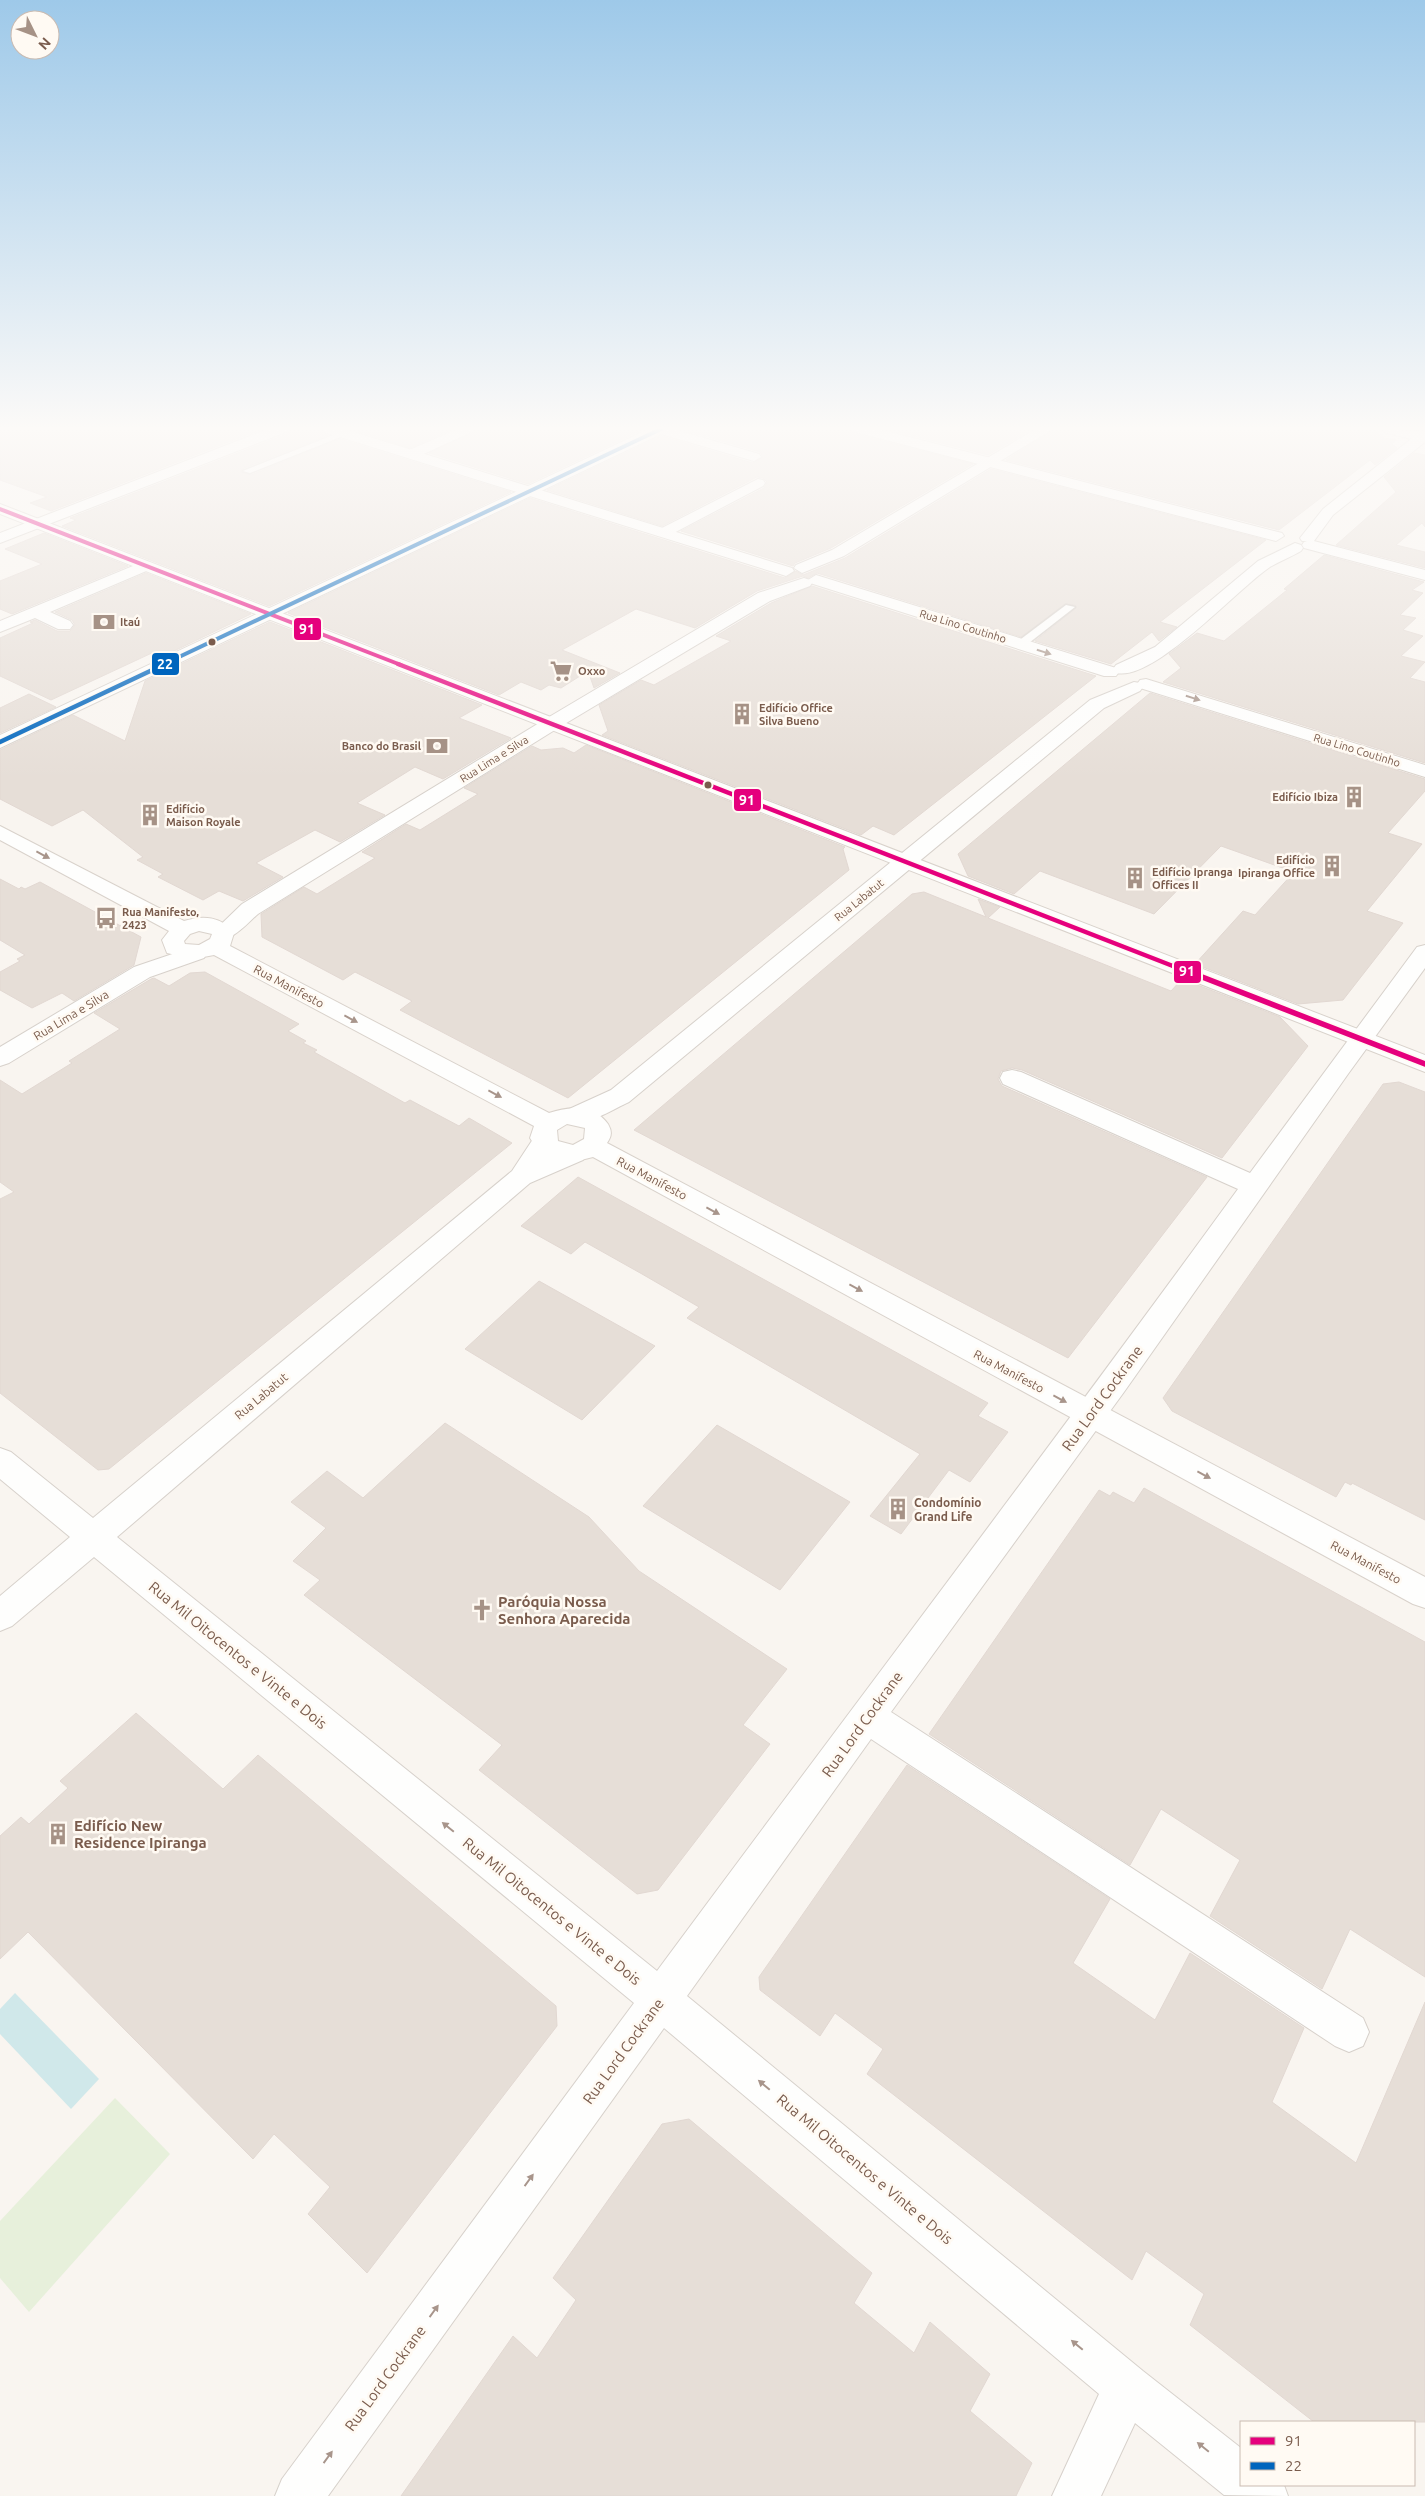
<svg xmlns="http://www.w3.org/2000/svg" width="1425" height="2496" font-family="Ubuntu,sans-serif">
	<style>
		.green { fill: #e7f0db }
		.water { fill: #d0e8ea }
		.building { fill: #e6ded7; stroke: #e2d8d2 }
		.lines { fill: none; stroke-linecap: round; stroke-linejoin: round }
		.lane-casing { stroke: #d7d1cb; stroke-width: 3 }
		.street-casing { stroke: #d7d1cb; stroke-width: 2 }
		.secondary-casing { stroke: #d9d2cb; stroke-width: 2 }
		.lane { fill: #fefefd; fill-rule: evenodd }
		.street { fill: #fefefd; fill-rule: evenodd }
		.secondary { fill: #fefefd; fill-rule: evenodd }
		.bus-1-far2-casing { stroke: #fffaf3; stroke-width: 5.5 }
		.bus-1-far1-casing { stroke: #fffaf3; stroke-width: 7 }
		.bus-1-casing { stroke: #fffaf3; stroke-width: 9 }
		.bus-2-far1-casing { stroke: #fffaf3; stroke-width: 5.5 }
		.bus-2-casing { stroke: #fffaf3; stroke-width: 7 }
		.bus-1-far2 { stroke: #e5007d; stroke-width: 4 }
		.bus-1-far1 { stroke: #e5007d; stroke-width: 4.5 }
		.bus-1 { stroke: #e5007d; stroke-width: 5.5 }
		.bus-2-far1 { stroke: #0065bd; stroke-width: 4 }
		.bus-2 { stroke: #0065bd; stroke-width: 4.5 }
		.oneway { fill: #a8958b }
		.bus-dot { fill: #7a5c4d; stroke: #fffaf3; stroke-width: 2 }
		.labels { text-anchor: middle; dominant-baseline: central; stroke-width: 5; stroke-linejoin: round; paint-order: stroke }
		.far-poi-label { font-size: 11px; font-weight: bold; fill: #7a5c4d; stroke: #fffaf3; text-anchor: start }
		.far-street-label { font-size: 11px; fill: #7a5c4d; stroke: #fffaf3 }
		.street-label { font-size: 12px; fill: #7a5c4d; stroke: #fffaf3 }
		.poi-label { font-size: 12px; font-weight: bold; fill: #7a5c4d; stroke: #fffaf3; text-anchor: start }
		.near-street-label { font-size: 15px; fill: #7a5c4d; stroke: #fffaf3 }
		.near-poi-label { font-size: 15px; font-weight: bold; fill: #7a5c4d; stroke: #fffaf3; text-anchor: start }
		.line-badge { stroke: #fffaf3; stroke-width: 2 }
		.badge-label { font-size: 14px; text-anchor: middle; font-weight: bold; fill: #fff }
	</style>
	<rect width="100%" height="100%" fill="#f9f5f0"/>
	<!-- green -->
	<path class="green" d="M115,2098L170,2154L29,2312L0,2278V2221Z"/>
	<!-- water -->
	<path class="water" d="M15,1993L99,2079L71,2109L0,2034V2009Z"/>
	<!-- building -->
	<g class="building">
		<path d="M0,429H262L51,511L30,503L47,497L0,480Z"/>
		<path d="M290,429H320L328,435L242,469L241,472L251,475L340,439L511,492L269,606L62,526L76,520L70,518L287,434Z"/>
		<path d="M351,429H453L410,448Z"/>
		<path d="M480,429H644L528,484L429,453Z"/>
		<path d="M681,429H851L855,434L973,464L831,548L795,563L793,566L681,531L764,488L767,482L763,478L757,477L662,526L547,490L661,436L753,463L763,457L760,452Z"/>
		<path d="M887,429H1032L988,455Z"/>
		<path d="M1055,429H1374L1384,438L1396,440L1392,444L1397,448L1375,465L1370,460L1279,530L1006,460Z"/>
		<path d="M1414,453L1425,455V527L1422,523L1396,545L1425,552V568L1336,545L1396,492L1384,477Z"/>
		<path d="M991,469L1266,540L1160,622L1177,627L1159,641L1152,632L1111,664L1035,641L1076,608L1075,605L1065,604L1021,637L817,573L808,578L803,576L757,591L695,628L636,609L562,650L620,673L594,688L588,671L561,688L549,685L541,690L521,682L499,695L288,613L530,498L785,578L796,571L803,575L845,558Z"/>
		<path d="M44,533L128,566L12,614L0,609V581L42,564L5,549Z"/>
		<path d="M1324,555L1424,582L1412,590L1423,593L1400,615L1416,618L1403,630L1423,636L1401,656L1425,662L1410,678L1425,682V763L1163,682L1181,668L1169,654L1197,633L1224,641L1287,590L1284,589Z"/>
		<path d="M146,573L251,614L151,662L154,652L51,700L0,676V638L33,623L30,622L35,620L57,631H70L75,625L72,620L55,612Z"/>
		<path d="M812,586L1096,676L894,835L873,826L861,835L602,735L608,731L599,705L641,680L654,685L731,641L716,636L771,603Z"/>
		<path d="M270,622L482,705L459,718L511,738L443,779L415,767L357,803L385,815L340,842L315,830L256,863L283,877L243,901L219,891L203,900L158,877L163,874L137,860L143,857L83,810L52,826L0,799V750L73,715L125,741L145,681Z"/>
		<path d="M1150,693L1425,779V791L1388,833L1422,844L1367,911L1403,923L1343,1000L1298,1004L1195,964L1243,911L1255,915L1294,872L1221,846L1154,914L1040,871L1014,894L968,876L958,854Z"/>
		<path d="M29,694L56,707L0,733V708Z"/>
		<path d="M586,745L845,847L843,849L849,870L568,1098L400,1010L412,1001L355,972L343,980L262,937L261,914L304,887L317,894L375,858L362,852L406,824L420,830L478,794L464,788L532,746L541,750L563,748L574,753Z"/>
		<path d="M0,879L19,889L21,887L25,889L40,882L141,937L134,965L74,1001L62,993L32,1008L0,990V972L20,961L17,959L25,955L0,940Z"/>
		<path d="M924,892L986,917L978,899L1000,907L988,918L1171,991L1182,979L1280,1017L1308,1046L1222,1158L1022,1070L1012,1068L1001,1071L998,1079L1002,1086L1207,1177L1068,1358L634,1130L912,894Z"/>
		<path d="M205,972L299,1024L288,1031L306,1041L303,1043L317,1050L314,1052L405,1103L410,1100L459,1126L469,1118L512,1143L109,1469L98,1470L0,1393V1199L14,1192L0,1182V1080L22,1094L72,1063L69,1061L120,1029L94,1013L151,979L154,978L169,986L190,973Z"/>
		<path d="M1399,1082L1425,1092V1520L1352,1483L1351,1485L1345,1482L1336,1497L1172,1411L1163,1398L1383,1084Z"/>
		<path d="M578,1177L988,1403L978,1416L1008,1432L970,1482L949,1470L901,1534L870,1516L920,1454L687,1318L699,1307L642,1274L585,1242L571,1254L521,1226Z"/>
		<path d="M539,1281L655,1346L582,1420L465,1349Z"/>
		<path d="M445,1423L589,1517L639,1571L787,1669L743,1725L770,1744L658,1890L637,1894L479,1770L502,1745L304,1595L320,1580L293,1561L326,1528L291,1502L327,1471L363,1498Z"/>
		<path d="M717,1425L850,1502L780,1590L643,1506Z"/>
		<path d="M1144,1488L1425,1642V1977L1350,1929L1322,1989L1210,1916L1240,1860L1161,1809L1130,1865L929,1734L1099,1490L1110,1496L1113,1492L1134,1503Z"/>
		<path d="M136,1713L223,1789L258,1755L556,2006L557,2026L367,2273L308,2214L330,2187L274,2134L253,2159L28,1932L0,1959V1836L21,1817L29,1824L68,1788L60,1781Z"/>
		<path d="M907,1765L1110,1899L1073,1963L1155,2020L1190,1953L1304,2028L1272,2102L1356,2163L1425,2002V2422H1314L1190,2325L1204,2294L1146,2251L1132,2280L867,2074L883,2049L835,2013L820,2036L760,1990L759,1977Z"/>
		<path d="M689,2119L872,2273L854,2303L914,2353L930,2322L990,2374L970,2411L1032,2463L1016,2496H401L513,2336L537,2358L576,2300L553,2278L662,2124Z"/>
	</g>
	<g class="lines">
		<!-- lane casing -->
		<g class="lane-casing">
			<g id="lane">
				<path d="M341,432L348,434L250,473L243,471Z"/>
				<path d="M1066,605L1075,607L1025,646H1017V642Z"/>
			</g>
		</g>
		<!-- street casing -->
		<g class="street-casing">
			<g id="street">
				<path d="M268,429H288L286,432L0,543V533Z"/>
				<path d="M458,429H478L417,457H407L405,454L407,451Z"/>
				<path d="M649,429H673L759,454L761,457L754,461L661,434L0,748V735Z"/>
				<path d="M1036,429H1053L844,556L802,573L794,568L796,565L832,550Z"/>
				<path d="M1382,429C1396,429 1413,433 1425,430V442L1333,515L1314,541H1302L1300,538L1323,509L1411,439L1384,432Z"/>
				<path d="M758,479L763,480L765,483L763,486L668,536H658L655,533L658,530Z"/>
				<path d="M1295,543L1301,545L1303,548L1301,551C1291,557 1280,561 1270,567C1237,589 1154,682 1116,673L1113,669L1116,665L1155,647L1258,561Z"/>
				<path d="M145,561L153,566L151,569L50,612L70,621L73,625L70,629H58L35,618L0,632V621Z"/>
				<path d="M804,578L810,580L812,583L810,586L770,601L558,728L258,914C245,925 233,942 215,938L212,933L242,904L544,720L758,593Z"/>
				<path d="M1134,682L1140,683L1143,687L1140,691L1104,708L629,1102C611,1110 587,1127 567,1122L563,1116L567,1110L611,1090L1090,700Z"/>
				<path d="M1425,945V968L1348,1074L1124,1392L891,1712L1363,2018L1369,2032L1363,2046L1349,2052L1335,2046L871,1739L687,1996L1143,2371L1241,2448V2485H1284L1288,2496L1224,2495L1135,2423L1101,2496H1052L1099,2394L664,2028L328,2496H275L282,2479L634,2003L94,1557L12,1626L0,1631V1596L70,1537L0,1479V1448L11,1452L93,1518L512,1171L535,1136L544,1133L553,1136L557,1142L549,1155L574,1145L583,1148L587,1154L583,1160L530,1183L117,1537L657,1971C850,1710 1047,1452 1238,1189L1003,1084L1000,1078L1003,1072L1012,1070L1021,1072L1250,1173L1417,947Z"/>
				<path d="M196,946L204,948L207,953L204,958L150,977L9,1063L0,1066V1047L134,967Z"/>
			</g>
		</g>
		<!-- secondary casing -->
		<g class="secondary-casing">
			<g id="secondary">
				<path d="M322,429H344L792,568L794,571L786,576L780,574L324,432Z"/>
				<path d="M853,429H878L1282,533L1284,536L1276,541L855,432Z"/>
				<path d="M0,504L1425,1055V1072L0,514Z"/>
				<path d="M1310,540L1425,570V580L1304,548L1302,545L1304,542Z"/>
				<path d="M816,575L1116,668L1119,672L1116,676H1104L810,583L808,580Z"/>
				<path d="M1146,679L1425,765V777L1140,688L1137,684L1140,680Z"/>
				<path d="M0,826L184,921C202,915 222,916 234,933L230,946L549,1113C569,1106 595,1105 608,1124C612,1131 612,1136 607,1143L1425,1577V1608L1413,1604L593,1157L573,1162L541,1155L530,1138L534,1126L214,955L193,959L167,953L162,940L169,931L0,840ZM199,931L212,934L210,939L199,945L185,944L184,941L190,934ZM567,1124L585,1128L584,1139L573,1145L558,1141L557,1130Z"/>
			</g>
		</g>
		<!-- lane -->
		<use href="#lane" class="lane"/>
		<!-- street -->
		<use href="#street" class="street"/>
		<!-- secondary -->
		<use href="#secondary" class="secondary"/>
		<!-- bus-1-far2 casing -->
		<g class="bus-1-far2-casing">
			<path id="bus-1-far2" d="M0,509L401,665"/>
		</g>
		<!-- bus-1-far1 casing -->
		<g class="bus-1-far1-casing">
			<path id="bus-1-far1" d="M398,664L1178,968"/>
		</g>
		<!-- bus-1 casing -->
		<g class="bus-1-casing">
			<path id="bus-1" d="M1174,966L1425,1064"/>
		</g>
		<!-- bus-2-far1 casing -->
		<g class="bus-2-far1-casing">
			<path id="bus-2-far1" d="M162,665L661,429"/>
		</g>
		<!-- bus-2 casing -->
		<g class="bus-2-casing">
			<path id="bus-2" d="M0,742L165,664"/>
		</g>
		<!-- bus-1-far2 -->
		<use href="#bus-1-far2" class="bus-1-far2"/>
		<!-- bus-1-far1 -->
		<use href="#bus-1-far1" class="bus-1-far1"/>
		<!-- bus-1 -->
		<use href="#bus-1" class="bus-1"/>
		<!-- bus-2-far1 -->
		<use href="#bus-2-far1" class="bus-2-far1"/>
		<!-- bus-2 -->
		<use href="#bus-2" class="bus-2"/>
	</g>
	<!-- one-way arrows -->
	<defs><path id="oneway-solid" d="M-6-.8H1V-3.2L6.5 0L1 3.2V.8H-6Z" transform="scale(1.25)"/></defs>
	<g class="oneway">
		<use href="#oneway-solid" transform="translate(1044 652) rotate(17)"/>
		<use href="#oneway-solid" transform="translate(1193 698) rotate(17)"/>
		<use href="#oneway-solid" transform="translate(43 855) rotate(28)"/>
		<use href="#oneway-solid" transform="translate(351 1019) rotate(28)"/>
		<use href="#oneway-solid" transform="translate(495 1094) rotate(28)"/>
		<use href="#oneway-solid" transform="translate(713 1211) rotate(28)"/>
		<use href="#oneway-solid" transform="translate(856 1288) rotate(28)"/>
		<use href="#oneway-solid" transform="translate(1060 1399) rotate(28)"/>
		<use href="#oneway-solid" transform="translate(1204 1475) rotate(28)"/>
		<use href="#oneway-solid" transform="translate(448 1827) rotate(-141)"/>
		<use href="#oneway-solid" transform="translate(764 2085) rotate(-140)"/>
		<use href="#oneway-solid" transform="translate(529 2180) rotate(-54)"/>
		<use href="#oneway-solid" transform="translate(434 2311) rotate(-54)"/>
		<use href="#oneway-solid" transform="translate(1077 2345) rotate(-140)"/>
		<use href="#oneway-solid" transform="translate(1203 2447) rotate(-141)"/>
		<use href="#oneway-solid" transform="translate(328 2457) rotate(-54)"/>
	</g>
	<!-- sky -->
	<linearGradient id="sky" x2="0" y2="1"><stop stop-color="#9ec9e9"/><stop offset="0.55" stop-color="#fcfaf8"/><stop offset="1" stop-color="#fcfaf8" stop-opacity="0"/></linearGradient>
	<rect width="1425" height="779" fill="url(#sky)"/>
	<!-- icons -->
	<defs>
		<g id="bank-bare" transform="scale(1.725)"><path d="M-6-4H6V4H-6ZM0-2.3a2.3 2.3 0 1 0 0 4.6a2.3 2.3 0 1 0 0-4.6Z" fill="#a69286" stroke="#fffaf3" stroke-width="2.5" paint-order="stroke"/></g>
		<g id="supermarket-bare" transform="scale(1.725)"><path d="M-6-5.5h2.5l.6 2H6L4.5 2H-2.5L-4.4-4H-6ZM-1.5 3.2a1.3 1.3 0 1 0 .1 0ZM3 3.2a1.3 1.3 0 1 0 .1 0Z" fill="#a69286" stroke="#fffaf3" stroke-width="2.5" paint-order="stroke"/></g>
		<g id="building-bare" transform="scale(1.725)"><path d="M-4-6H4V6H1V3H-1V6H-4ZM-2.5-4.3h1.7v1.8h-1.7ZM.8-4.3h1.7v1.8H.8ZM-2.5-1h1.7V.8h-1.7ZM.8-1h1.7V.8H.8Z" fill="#a69286" stroke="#fffaf3" stroke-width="2.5" paint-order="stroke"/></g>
		<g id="bus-bare" transform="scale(1.725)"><path d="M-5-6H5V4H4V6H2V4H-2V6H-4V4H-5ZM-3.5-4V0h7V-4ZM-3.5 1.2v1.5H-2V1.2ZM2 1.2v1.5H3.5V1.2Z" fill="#a69286" stroke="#fffaf3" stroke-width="2.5" paint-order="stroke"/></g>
		<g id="church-bare" transform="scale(1.725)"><path d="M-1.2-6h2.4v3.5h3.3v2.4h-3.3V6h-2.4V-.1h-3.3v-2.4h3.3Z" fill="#a69286" stroke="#fffaf3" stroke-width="2.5" paint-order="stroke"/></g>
	</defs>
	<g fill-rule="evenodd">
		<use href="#bank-bare" x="104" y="622"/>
		<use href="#supermarket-bare" x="561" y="671"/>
		<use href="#building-bare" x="742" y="714"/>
		<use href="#bank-bare" x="437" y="746"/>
		<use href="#building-bare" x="1354" y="797"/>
		<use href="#building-bare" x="150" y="815"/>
		<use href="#building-bare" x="1332" y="866"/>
		<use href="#building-bare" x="1135" y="878"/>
		<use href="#bus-bare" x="106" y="918"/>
		<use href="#building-bare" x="898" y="1509"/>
		<use href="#church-bare" x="482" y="1610"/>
		<use href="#building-bare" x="58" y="1834"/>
	</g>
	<!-- markers -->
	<g class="bus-dot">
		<circle cx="212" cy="642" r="4.5"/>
		<circle cx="708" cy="785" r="4.5"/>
	</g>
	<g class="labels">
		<!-- far-poi labels -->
		<g class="far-poi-label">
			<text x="120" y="622">Itaú</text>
			<text x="578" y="671">Oxxo</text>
			<text x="759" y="708">Edifício Office<tspan x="759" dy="13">Silva Bueno</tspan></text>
			<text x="421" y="746" text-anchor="end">Banco do Brasil</text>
			<text x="1338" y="797" text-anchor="end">Edifício Ibiza</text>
			<text x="166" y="809">Edifício<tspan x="166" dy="13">Maison Royale</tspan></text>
			<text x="1315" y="860" text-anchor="end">Edifício<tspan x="1315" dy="13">Ipiranga Office</tspan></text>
			<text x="1152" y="872">Edifício Ipranga<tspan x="1152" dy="13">Offices II</tspan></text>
			<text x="122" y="912">Rua Manifesto,<tspan x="122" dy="13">2423</tspan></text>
		</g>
		<!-- far-street labels -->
		<g class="far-street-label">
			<text transform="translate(963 626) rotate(17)">Rua Lino Coutinho</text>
			<text transform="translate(1357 750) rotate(17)">Rua Lino Coutinho</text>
			<text transform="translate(494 759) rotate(-32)">Rua Lima e Silva</text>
			<text transform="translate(859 900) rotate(-39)">Rua Labatut</text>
		</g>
		<!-- street labels -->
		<g class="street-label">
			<text transform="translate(289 986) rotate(28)">Rua Manifesto</text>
			<text transform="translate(71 1015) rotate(-31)">Rua Lima e Silva</text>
			<text transform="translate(652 1178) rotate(28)">Rua Manifesto</text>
			<text transform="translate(1009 1371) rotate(28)">Rua Manifesto</text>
			<text transform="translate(261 1396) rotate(-40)">Rua Labatut</text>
			<text transform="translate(1366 1562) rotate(28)">Rua Manifesto</text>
		</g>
		<!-- poi labels -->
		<g class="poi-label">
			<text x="914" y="1502">Condomínio<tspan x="914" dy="14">Grand Life</tspan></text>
		</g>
		<!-- near-street labels -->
		<g class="near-street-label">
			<text transform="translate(1102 1398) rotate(-54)">Rua Lord Cockrane</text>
			<text transform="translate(238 1655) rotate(39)">Rua Mil Oitocentos e Vinte e Dois</text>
			<text transform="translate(862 1724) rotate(-54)">Rua Lord Cockrane</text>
			<text transform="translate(552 1911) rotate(39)">Rua Mil Oitocentos e Vinte e Dois</text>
			<text transform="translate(623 2051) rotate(-54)">Rua Lord Cockrane</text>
			<text transform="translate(865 2169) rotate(40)">Rua Mil Oitocentos e Vinte e Dois</text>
			<text transform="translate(385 2378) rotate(-54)">Rua Lord Cockrane</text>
		</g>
		<!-- near-poi labels -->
		<g class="near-poi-label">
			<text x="498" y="1601">Paróquia Nossa<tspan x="498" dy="17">Senhora Aparecida</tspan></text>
			<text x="74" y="1825">Edifício New<tspan x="74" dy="17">Residence Ipiranga</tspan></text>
		</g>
	</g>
	<g class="line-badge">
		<rect x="293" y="617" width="29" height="24" rx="5" fill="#e5007d"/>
		<rect x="151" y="652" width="29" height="24" rx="5" fill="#0065bd"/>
		<rect x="733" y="788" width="29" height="24" rx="5" fill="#e5007d"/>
		<rect x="1173" y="960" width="29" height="24" rx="5" fill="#e5007d"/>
	</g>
	<g class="badge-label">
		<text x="307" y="634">91</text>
		<text x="165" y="669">22</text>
		<text x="747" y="805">91</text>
		<text x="1187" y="976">91</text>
	</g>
	<!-- legend -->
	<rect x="1240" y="2421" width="175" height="65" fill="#fffaf3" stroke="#cabbb1"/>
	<rect x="1250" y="2437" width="25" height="8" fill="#e5007d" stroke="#cabbb1"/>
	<text x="1285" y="2446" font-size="15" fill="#7a5c4d">91</text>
	<rect x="1250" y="2462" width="25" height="8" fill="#0065bd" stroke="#cabbb1"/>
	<text x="1285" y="2471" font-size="15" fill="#7a5c4d">22</text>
	<!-- north arrow -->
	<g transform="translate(35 35) rotate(132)"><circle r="24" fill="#fffaf3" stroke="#cabbb1"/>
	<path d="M0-4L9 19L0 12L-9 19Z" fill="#a69286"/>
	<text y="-8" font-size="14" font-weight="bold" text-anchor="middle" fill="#7a5c4d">N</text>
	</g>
</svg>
